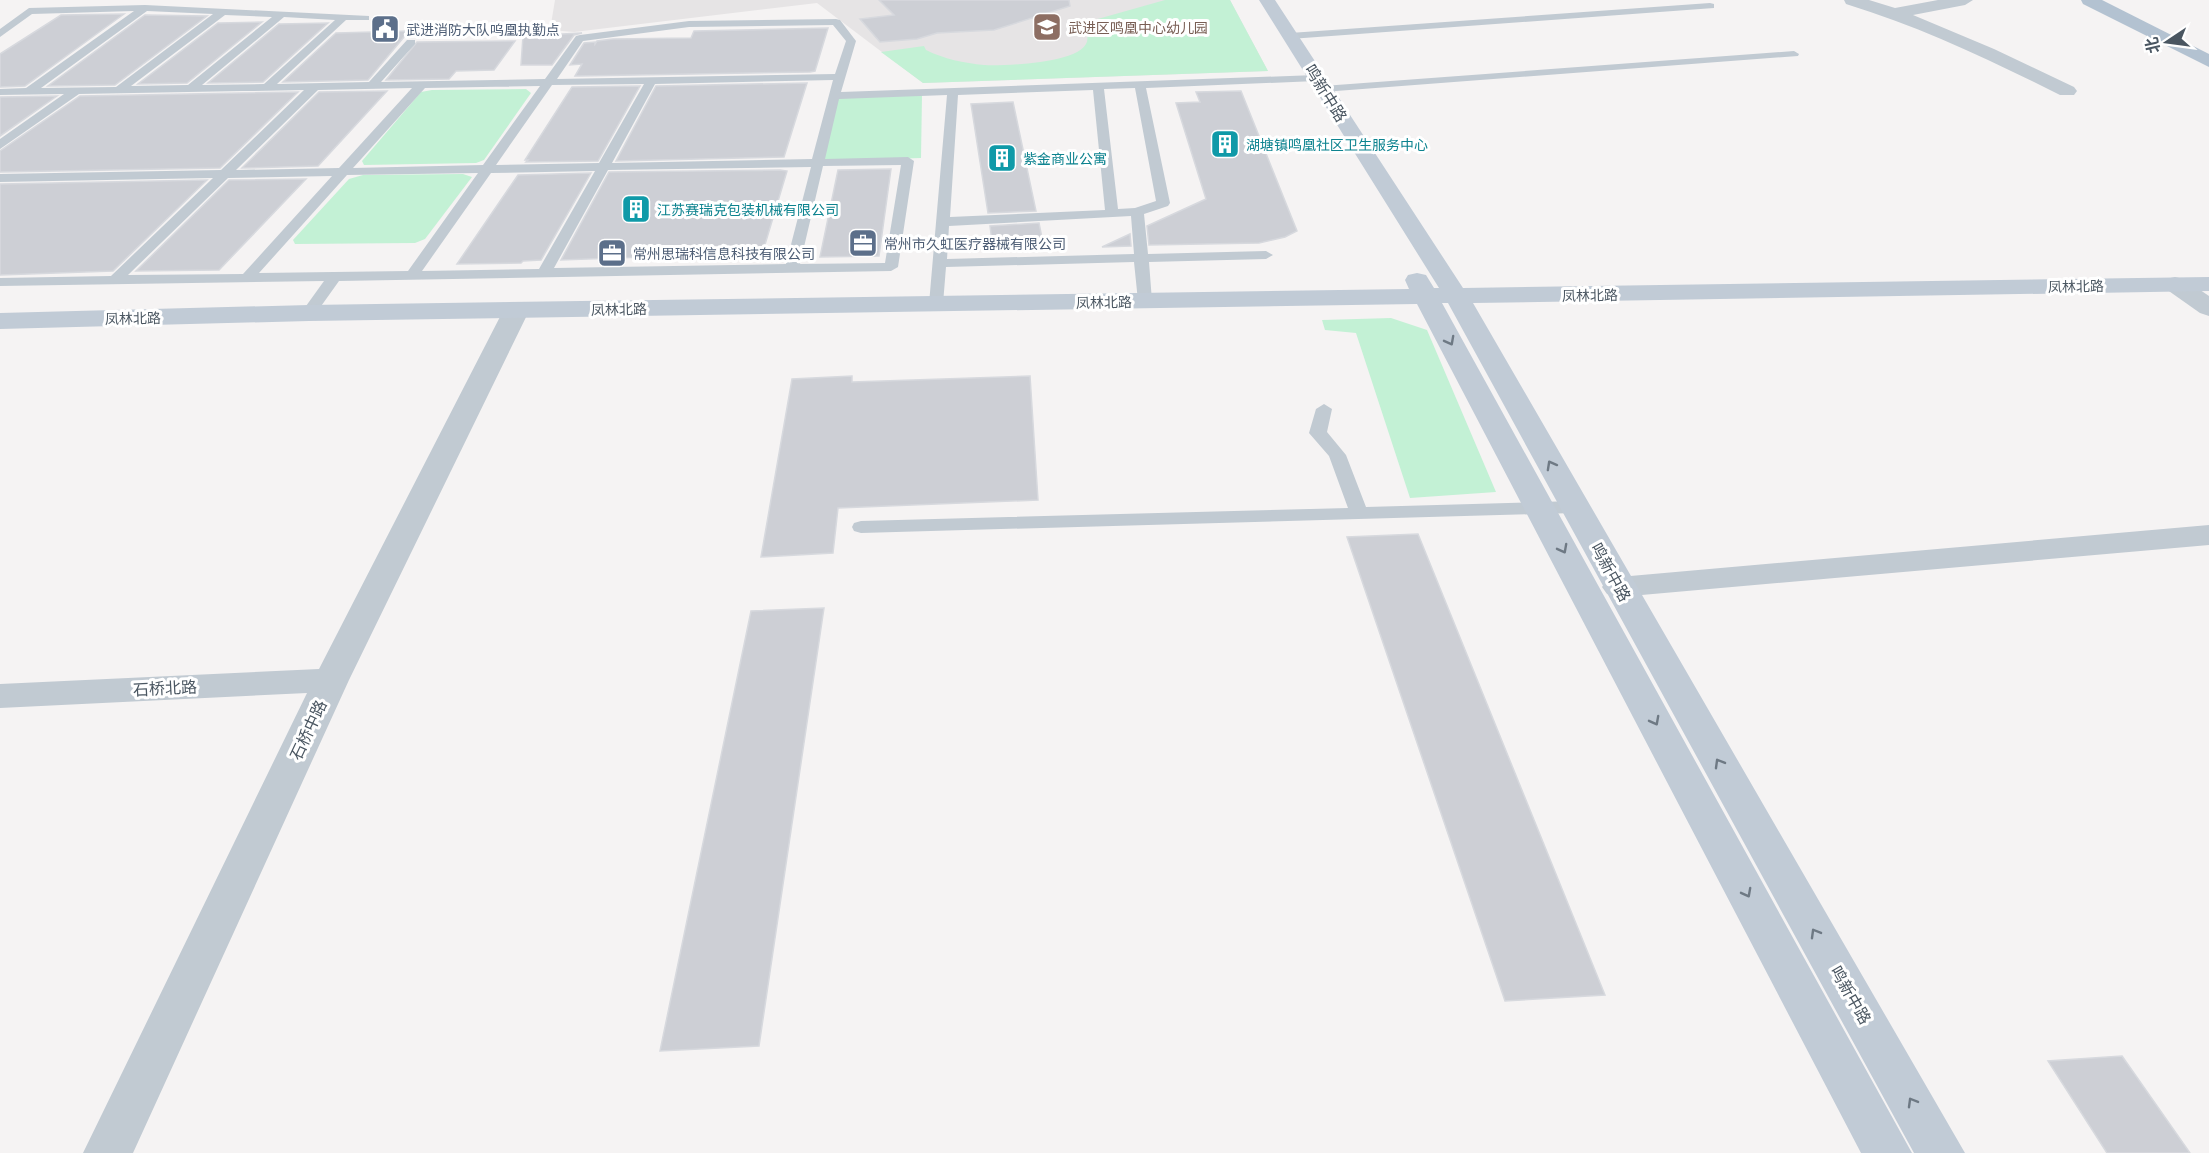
<svg xmlns="http://www.w3.org/2000/svg" width="2209" height="1153" font-family="'Noto Sans','Noto Sans SC',sans-serif">
	<style>
		.education { fill: #e6e4e5 }
		.green { fill: #c3f1d5 }
		.building { fill: #cdcfd5; stroke: #d7d9de; stroke-width: 1.5 }
		.lines { fill: none; stroke-linecap: round; stroke-linejoin: round }
		.lane { fill: #c1cad2; fill-rule: evenodd }
		.street { fill: #c1cad2; fill-rule: evenodd }
		.secondary { fill: #c1cbd6; fill-rule: evenodd }
		.primary { fill: #b3c2d1; fill-rule: evenodd }
		.oneway { stroke: #6e7984 }
		.labels { text-anchor: middle; dominant-baseline: central; stroke-width: 6; stroke-linejoin: round; paint-order: stroke }
		.far-education-label { font-size: 14px; fill: #785e54; stroke: #fff; text-anchor: start }
		.far-service-label { font-size: 14px; fill: #4e5e75; stroke: #fff; text-anchor: start }
		.far-culture-label { font-size: 14px; fill: #0d838f; stroke: #fff; text-anchor: start }
		.far-street-label { font-size: 14px; fill: #4a5661; stroke: #fff }
		.street-label { font-size: 16px; fill: #4a5661; stroke: #fff }
	</style>
	<rect width="100%" height="100%" fill="#f5f3f3"/>
	<!-- education -->
	<path class="education" d="M555,0H1230L1268,71L923,83L817,3L574,32L550,30Z"/>
	<!-- green -->
	<g class="green">
		<path d="M1165,0H1230L1268,71L923,83L881,52L924,46L926,50C944,59 964,63 984,65C1001,66 1095,64 1087,35C1086,31 1082,27 1080,24Z"/>
		<path d="M526,89L531,93L484,160L476,163L364,165L362,161L421,92L432,90Z"/>
		<path d="M922,94L921,158L822,161L836,98Z"/>
		<path d="M463,174L472,177L425,239L415,243L295,244L293,240L349,179L363,175Z"/>
		<path d="M1391,318L1427,330L1496,492L1410,498L1356,333L1325,330L1322,320Z"/>
	</g>
	<!-- building -->
	<g class="building">
		<path d="M879,0H1069L1070,6L994,30L937,33L917,39L880,42L860,19L894,15Z"/>
		<path d="M124,14L25,86L0,87V54L61,15Z"/>
		<path d="M145,15L207,16L115,85L48,86Z"/>
		<path d="M262,22L187,83L138,84L218,23Z"/>
		<path d="M328,23L263,82L208,83L279,24Z"/>
		<path d="M828,28L815,71L810,72L579,76H575L582,64L570,65L584,43L595,42V44L597,41L613,39L691,38L694,31Z"/>
		<path d="M409,31L368,80L283,82L336,33Z"/>
		<path d="M582,33L574,35L552,65H521L523,36Z"/>
		<path d="M515,41L494,70L456,71L449,79L386,80L417,42Z"/>
		<path d="M807,83L784,157L616,161L656,86Z"/>
		<path d="M640,86L598,161L526,162L528,160H525L572,87Z"/>
		<path d="M387,91L318,166L242,168L319,92Z"/>
		<path d="M1241,91L1297,231L1285,237L1259,243L1149,245L1147,226L1206,199L1176,103L1200,102L1196,92Z"/>
		<path d="M298,92L220,168L0,172V151L80,96Z"/>
		<path d="M57,96L0,136V97Z"/>
		<path d="M1013,102L1036,211L988,213L971,104Z"/>
		<path d="M891,169L879,256L820,257L838,170Z"/>
		<path d="M780,170L787,171L761,258L699,259L700,255L561,260L609,172Z"/>
		<path d="M591,173L541,260L523,261L521,263L457,264L518,175Z"/>
		<path d="M306,179L219,270L136,271L229,180Z"/>
		<path d="M207,180L113,271L0,275V184Z"/>
		<path d="M1039,223L1044,248L993,249L990,226Z"/>
		<path d="M1130,234L1131,246L1102,247Z"/>
		<path d="M852,376V382L1030,376L1038,500L838,508L833,553L761,557L792,379Z"/>
		<path d="M1418,534L1605,995L1505,1001L1347,537Z"/>
		<path d="M824,608L759,1046L660,1051L751,611Z"/>
		<path d="M2122,1056L2190,1153H2107L2048,1061Z"/>
	</g>
	<g class="lines">
		<!-- lane -->
		<g class="lane">
			<path d="M1710,3L1714,4V8L1290,39L1285,36L1290,33Z"/>
			<path d="M145,5L369,16V20H346L277,84L369,82L407,40H415V44L381,82L545,79L576,36L580,35L689,21L836,19L840,20L856,41L841,92L1316,75L1322,78L1316,81L1146,88L1170,203L1168,206L1144,214L1148,254L1266,251L1273,255L1266,259L1149,262L1152,301L1145,305L1138,301L1134,262L946,267L943,304L941,307H931L929,304L947,95L839,99L825,159L908,157L914,161L898,267L891,271L339,281L314,316L309,318L301,313L324,281L0,286V278L111,276L213,178L0,182V174L221,170L304,90L79,94L0,149V139L64,94L0,95V89L26,88L134,11L32,14L0,37V29L29,8ZM147,11L213,14L116,87L41,88ZM225,15L272,17L188,85L131,86ZM284,17L335,20L264,84L202,85ZM833,25L846,41L835,74L557,79L583,41L689,27ZM833,80L812,159L612,163L655,84ZM644,84L599,163L496,165L552,85ZM540,86L483,165L353,168L425,88ZM412,88L339,168L236,170L318,90ZM1135,88L1156,201L1135,208L1118,209L1104,89ZM1093,90L1105,210L950,217L958,95ZM901,165L885,263L800,264L823,166ZM811,167L786,264L554,268L608,170ZM595,171L539,269L422,271L491,173ZM478,173L408,271L259,273L347,175ZM332,176L243,274L128,275L228,178ZM1131,216L1134,254L947,259L949,226Z"/>
			<path d="M1794,51L1799,54L1798,56L1323,92L1317,89L1323,86Z"/>
			<path d="M1324,404L1332,409L1327,432L1346,455L1366,507L1574,501L1580,503L1583,507L1580,511L1574,513L861,533L854,531L852,527L854,523L861,521L1348,508L1329,456L1309,433L1316,409Z"/>
		</g>
		<!-- street -->
		<g class="street">
			<path d="M1844,0H1869L1895,8L1938,0H1973L1965,5L1913,15L1994,49L2074,87L2077,91L2074,95H2060C1990,60 1921,27 1846,4Z"/>
			<path d="M2175,277L2184,279L2209,296V316L2200,313L2166,289L2163,284L2166,279Z"/>
			<path d="M516,303L525,306L529,311L349,680L133,1153H83L307,693L0,708V684L319,669L503,311L507,306Z"/>
			<path d="M2209,525V545L1619,597L1607,594L1602,587L1607,580L1619,577Z"/>
		</g>
		<!-- secondary -->
		<path class="secondary" d="M1259,0H1275L1463,288L2209,277V291L1473,303L1965,1153H1914L1448,303H1442L1912,1153H1861L1417,304L309,321L0,329V313L309,305L1409,289L1405,280L1408,275L1417,273L1426,275L1434,288H1439Z"/>
		<!-- primary -->
		<path class="primary" d="M2081,0H2102L2209,54V67L2083,4Z"/>
	</g>
	<!-- one-way arrows -->
	<defs><path id="oneway-chevron" d="M-2-3.5L2.5 0L-2 3.5" fill="none" stroke-width="1.6" stroke-linecap="round" stroke-linejoin="round" transform="scale(1.5)"/></defs>
	<g class="oneway">
		<use href="#oneway-chevron" transform="translate(1450 341) rotate(62)"/>
		<use href="#oneway-chevron" transform="translate(1551 465) rotate(-119)"/>
		<use href="#oneway-chevron" transform="translate(1563 549) rotate(62)"/>
		<use href="#oneway-chevron" transform="translate(1655 721) rotate(62)"/>
		<use href="#oneway-chevron" transform="translate(1719 763) rotate(-120)"/>
		<use href="#oneway-chevron" transform="translate(1747 893) rotate(62)"/>
		<use href="#oneway-chevron" transform="translate(1815 933) rotate(-120)"/>
		<use href="#oneway-chevron" transform="translate(1912 1102) rotate(-120)"/>
	</g>
	<!-- icons -->
	<defs>
		<g id="school-square" transform="scale(1.5)"><rect x="-9" y="-9" width="18" height="18" rx="4" fill="#8d6e63" stroke="#fff"/><path d="M0-5L7-2L0 1L-7-2ZM-4 1L0 2.5L4 1V4Q0 6-4 4Z" fill="#fff"/></g>
		<g id="civic-square" transform="scale(1.5)"><rect x="-9" y="-9" width="18" height="18" rx="4" fill="#5c6f8a" stroke="#fff"/><path d="M-.6-6.5H3V-4.5H.6V-3L4-1V1h2V6H-6V1h2V-1L-.6-3ZM-1.2 2.5V6h2.4V2.5Z" fill="#fff"/></g>
		<g id="building-square" transform="scale(1.5)"><rect x="-9" y="-9" width="18" height="18" rx="4" fill="#0f9aa8" stroke="#fff"/><path d="M-4-6H4V6H1V3H-1V6H-4ZM-2.5-4.3h1.7v1.8h-1.7ZM.8-4.3h1.7v1.8H.8ZM-2.5-1h1.7V.8h-1.7ZM.8-1h1.7V.8H.8Z" fill="#fff"/></g>
		<g id="office-square" transform="scale(1.5)"><rect x="-9" y="-9" width="18" height="18" rx="4" fill="#5c6f8a" stroke="#fff"/><path d="M-6-3h4V-5.5h4V-3h4V5H-6ZM-1-4.5V-3h2v-1.5ZM-6 0V1H6V0Z" fill="#fff"/></g>
	</defs>
	<g fill-rule="evenodd">
		<use href="#school-square" x="1047" y="27"/>
		<use href="#civic-square" x="385" y="29"/>
		<use href="#building-square" x="1225" y="144"/>
		<use href="#building-square" x="1002" y="158"/>
		<use href="#building-square" x="636" y="209"/>
		<use href="#office-square" x="863" y="243"/>
		<use href="#office-square" x="612" y="253"/>
	</g>
	<g class="labels">
		<!-- far-education labels -->
		<g class="far-education-label">
			<text x="1068" y="27">武进区鸣凰中心幼儿园</text>
		</g>
		<!-- far-service labels -->
		<g class="far-service-label">
			<text x="406" y="29">武进消防大队呜凰执勤点</text>
			<text x="884" y="243">常州市久虹医疗器械有限公司</text>
			<text x="633" y="253">常州思瑞科信息科技有限公司</text>
		</g>
		<!-- far-culture labels -->
		<g class="far-culture-label">
			<text x="1246" y="144">湖塘镇鸣凰社区卫生服务中心</text>
			<text x="1023" y="158">紫金商业公寓</text>
			<text x="657" y="209">江苏赛瑞克包装机械有限公司</text>
		</g>
		<!-- far-street labels -->
		<g class="far-street-label">
			<text transform="translate(2076 286) rotate(-1)">凤林北路</text>
			<text transform="translate(1590 295) rotate(-1)">凤林北路</text>
			<text transform="translate(1104 302) rotate(-1)">凤林北路</text>
			<text transform="translate(619 309) rotate(-1)">凤林北路</text>
			<text transform="translate(133 318) rotate(-1)">凤林北路</text>
		</g>
		<!-- street labels -->
		<g class="street-label">
			<text transform="translate(1326 93) rotate(58)">鸣新中路</text>
			<text transform="translate(1611 572) rotate(61)">鸣新中路</text>
			<text transform="translate(165 688) rotate(-3)">石桥北路</text>
			<text transform="translate(308 730) rotate(-65)">石桥中路</text>
			<text transform="translate(1851 995) rotate(60)">鸣新中路</text>
		</g>
	</g>
	<!-- north arrow -->
	<g transform="translate(2167 42) rotate(257)" stroke="#ffffff" stroke-width="4.5" paint-order="stroke">
	<path d="M0-4.5L10 22L0 15L-10 22Z" fill="#4a5661"/>
	<text y="-9" font-size="16" font-weight="bold" text-anchor="middle" fill="#4a5661">北</text>
	</g>
</svg>
